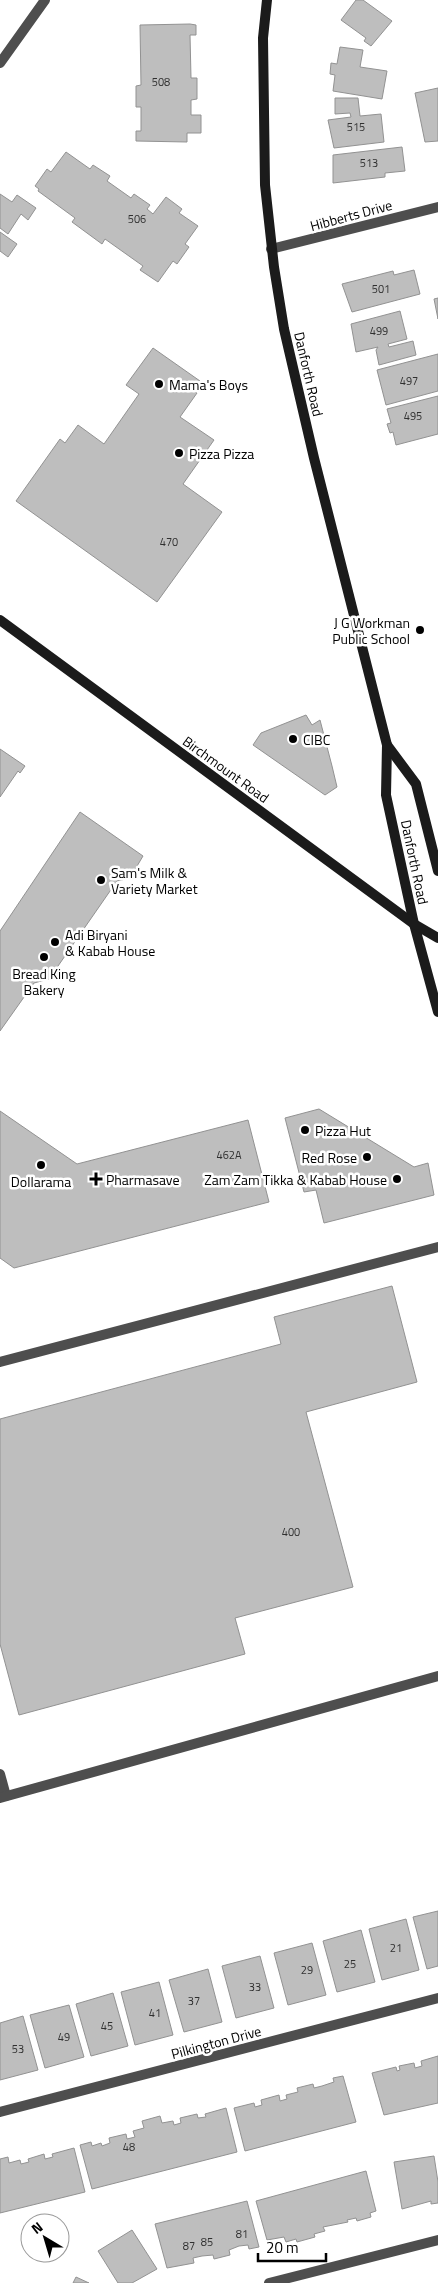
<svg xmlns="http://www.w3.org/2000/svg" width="438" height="2283" font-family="'Titillium Web',sans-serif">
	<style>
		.building { fill: #bebebe; stroke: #929292 }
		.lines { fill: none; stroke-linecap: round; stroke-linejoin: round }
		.service { stroke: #4e4e4e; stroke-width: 10 }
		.minor { stroke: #4e4e4e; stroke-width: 10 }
		.secondary { stroke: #1b1b1b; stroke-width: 10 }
		.poi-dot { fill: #000; stroke: #fff; stroke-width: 2 }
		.labels { text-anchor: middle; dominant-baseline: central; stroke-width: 5; stroke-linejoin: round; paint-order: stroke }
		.number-label { font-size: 11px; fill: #303030 }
		.street-label { font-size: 14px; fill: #000; stroke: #fff }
		.poi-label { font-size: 14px; fill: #000; stroke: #fff; text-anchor: start }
	</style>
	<rect width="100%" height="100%" fill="#fff"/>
	<!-- building -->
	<g class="building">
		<path d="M356,0H363L392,21L371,46L364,41L366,38L341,20Z"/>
		<path d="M190,24L196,25V35H190L191,78H197V99L191,100V115H201V133H187V142L136,141V131H141V107H136V86L141,85L140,25Z"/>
		<path d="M340,47L363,50L360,67L387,71L382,99L333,91L335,75L330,74L331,63L337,64Z"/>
		<path d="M438,88V141L425,142L415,93Z"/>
		<path d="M335,98H358L360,116L381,114L384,142L334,148L328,120L351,117L350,113L335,114Z"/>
		<path d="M402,147L405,171L385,173V177L333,183V155Z"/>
		<path d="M66,152L90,169L93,165L110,176L107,181L131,198L134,194L150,205L147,209L153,214L166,197L182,209L179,213L198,226L185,244L189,247L177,264L173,261L158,282L140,270L143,266L105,239L102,244L72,222L75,218L38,191L39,189L35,186L47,169L51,172Z"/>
		<path d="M0,194L12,202L17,195L36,208L28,220L21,214L8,234L0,228Z"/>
		<path d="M0,232L17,244L8,257L0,251Z"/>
		<path d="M414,270L420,294L352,312L342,284L393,271L394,275Z"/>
		<path d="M438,298V319L434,299Z"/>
		<path d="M400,311L407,339L388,344L389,347L413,341L416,355L379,365L376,350L378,347L356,352L351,324Z"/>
		<path d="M153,348L200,381L193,390L197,393L180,417L214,440L183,484L222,512L157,602L16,501L60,439L65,443L78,425L104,444L139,394L126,385Z"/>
		<path d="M438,354V391L386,405L377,370Z"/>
		<path d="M438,396V434L396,445L393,432L390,433L387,424L391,423L387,409Z"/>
		<path d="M306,715L312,725L320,720L332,766L337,787L325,795L253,745L261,733Z"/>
		<path d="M0,749L25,766L20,773L18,771L0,797Z"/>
		<path d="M80,812L143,856L130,878L117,881L49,979L34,983L0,1031V931Z"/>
		<path d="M319,1109L414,1167L428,1163L434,1195L324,1223L316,1190L304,1192L285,1118Z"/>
		<path d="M0,1111L77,1164L248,1120L269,1202L14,1268L0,1258Z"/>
		<path d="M392,1286L417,1382L306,1412L353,1587L235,1618L245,1654L19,1715L0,1644V1419L281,1344L274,1317Z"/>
		<path d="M438,1911V1966L427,1969L413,1917Z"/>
		<path d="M406,1919L419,1970L382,1980L369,1929Z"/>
		<path d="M361,1930L375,1982L337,1992L323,1941Z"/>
		<path d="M312,1943L326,1995L288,2005L274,1953Z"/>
		<path d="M260,1956L274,2008L236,2018L222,1966Z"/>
		<path d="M208,1969L222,2022L184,2032L169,1980Z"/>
		<path d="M159,1982L173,2035L135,2045L121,1992Z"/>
		<path d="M113,1993L128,2046L91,2056L76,2004Z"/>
		<path d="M69,2005L84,2057L45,2068L30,2015Z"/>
		<path d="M23,2016L38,2070L0,2080V2023Z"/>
		<path d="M438,2056V2103L384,2115L372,2073L396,2067L397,2071L400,2070L399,2066L414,2063L415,2068L422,2066L421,2061Z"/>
		<path d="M343,2076L356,2122L245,2151L234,2108L254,2103L255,2107L262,2105L261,2100L279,2095L280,2101L287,2099L286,2095L298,2092L297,2088L313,2084L314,2088L322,2086L334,2082L333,2078Z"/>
		<path d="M226,2108L237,2152L92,2189L80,2145L91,2142L92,2146L101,2143L102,2146L110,2143L109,2138L126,2134L127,2139L135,2137L133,2131L144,2128L142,2121L160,2116L162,2123L173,2121L174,2125L181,2123L180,2118L197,2114L198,2118L206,2117L205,2114Z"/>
		<path d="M74,2148L85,2192L0,2213V2159L8,2157L9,2163L20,2160L21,2164L29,2162L28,2159L44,2154L45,2159L53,2157L52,2154Z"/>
		<path d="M434,2156L438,2182V2203L431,2204V2201L402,2209L394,2162Z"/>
		<path d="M366,2171L376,2211L370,2213L371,2217L357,2221L356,2218L347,2220L348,2222L323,2227L325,2231L314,2234L315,2237L297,2242L296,2239L286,2242L284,2237L267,2240L256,2201Z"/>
		<path d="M247,2201L259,2247L249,2249L248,2245L239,2246L229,2250L230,2255L214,2259L213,2255L202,2256L193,2258L194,2263L167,2268L155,2224Z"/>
		<path d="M132,2230L157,2269L132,2283H118L98,2251Z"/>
		<path d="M76,2277L89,2283H73Z"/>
	</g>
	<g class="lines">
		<!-- service -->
		<g class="service">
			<path d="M0,1362L438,1247"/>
			<path d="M0,1774L6,1796"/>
			<path d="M0,1798L438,1676"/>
		</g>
		<!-- minor -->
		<g class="minor">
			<path d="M0,63L45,0"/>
			<path d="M271,249L438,207"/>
			<path d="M0,2112L438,1998"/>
			<path d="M269,2283L438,2240"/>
		</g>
		<!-- secondary -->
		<g class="secondary">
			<path d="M267,0L263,38L265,185L274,267L284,329L314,458L387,745L386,795L414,924L438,1012"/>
			<path d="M0,620L414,924L438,938"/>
			<path d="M387,745L416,784L438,871"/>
		</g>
	</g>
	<!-- markers -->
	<g class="poi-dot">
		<circle cx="159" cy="384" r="5"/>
		<circle cx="179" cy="453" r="5"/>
		<circle cx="420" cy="630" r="5"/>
		<circle cx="293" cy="739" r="5"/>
		<circle cx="101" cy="880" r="5"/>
		<circle cx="55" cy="942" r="5"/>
		<circle cx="44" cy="957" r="5"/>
		<circle cx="305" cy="1130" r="5"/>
		<circle cx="367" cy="1157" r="5"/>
		<circle cx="41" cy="1165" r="5"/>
		<path d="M93.5 1171.5h5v5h5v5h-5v5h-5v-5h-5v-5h5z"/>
		<circle cx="397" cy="1179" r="5"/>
	</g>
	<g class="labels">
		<!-- number labels -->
		<g class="number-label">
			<text x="161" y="82">508</text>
			<text x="356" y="127">515</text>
			<text x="369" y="163">513</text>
			<text x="137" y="219">506</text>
			<text x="381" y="289">501</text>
			<text x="379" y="331">499</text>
			<text x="409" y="381">497</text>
			<text x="413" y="416">495</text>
			<text x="169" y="542">470</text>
			<text x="229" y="1155">462A</text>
			<text x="291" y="1532">400</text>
			<text x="396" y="1948">21</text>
			<text x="350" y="1964">25</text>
			<text x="307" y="1970">29</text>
			<text x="255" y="1987">33</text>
			<text x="194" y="2001">37</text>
			<text x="155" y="2013">41</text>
			<text x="107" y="2026">45</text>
			<text x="64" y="2037">49</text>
			<text x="18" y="2049">53</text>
			<text x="129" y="2147">48</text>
			<text x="242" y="2234">81</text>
			<text x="207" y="2242">85</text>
			<text x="189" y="2246">87</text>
		</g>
		<!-- street labels -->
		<g class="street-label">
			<text transform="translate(351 215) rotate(-15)">Hibberts Drive</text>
			<text transform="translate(309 374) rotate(77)">Danforth Road</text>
			<text transform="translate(226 769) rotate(36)">Birchmount Road</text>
			<text transform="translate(415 862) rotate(78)">Danforth Road</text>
			<text transform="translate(216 2042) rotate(-15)">Pilkington Drive</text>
		</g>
		<!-- poi labels -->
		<g class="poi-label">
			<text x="169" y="384">Mama's Boys</text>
			<text x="189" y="453">Pizza Pizza</text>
			<text x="410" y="622" text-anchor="end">J G Workman<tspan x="410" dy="16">Public School</tspan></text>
			<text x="303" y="739">CIBC</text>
			<text x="111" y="872">Sam's Milk &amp;<tspan x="111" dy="16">Variety Market</tspan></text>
			<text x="65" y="934">Adi Biryani<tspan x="65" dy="16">&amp; Kabab House</tspan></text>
			<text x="44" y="973" text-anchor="middle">Bread King<tspan x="44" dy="16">Bakery</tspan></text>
			<text x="315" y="1130">Pizza Hut</text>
			<text x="357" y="1157" text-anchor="end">Red Rose</text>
			<text x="106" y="1179">Pharmasave</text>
			<text x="387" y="1179" text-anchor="end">Zam Zam Tikka &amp; Kabab House</text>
			<text x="41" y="1181" text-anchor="middle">Dollarama</text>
		</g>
	</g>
	<!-- north arrow -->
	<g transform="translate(45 2238) rotate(322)"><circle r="24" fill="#ffffff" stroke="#999999"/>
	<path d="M0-4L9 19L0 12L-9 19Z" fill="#000000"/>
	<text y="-8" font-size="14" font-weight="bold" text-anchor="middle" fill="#000000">N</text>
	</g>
	<!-- scale -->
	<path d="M258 2253v8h68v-8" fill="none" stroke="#000000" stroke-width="2.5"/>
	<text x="266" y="2253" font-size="15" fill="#000000" stroke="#ffffff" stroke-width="4" paint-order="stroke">20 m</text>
</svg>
